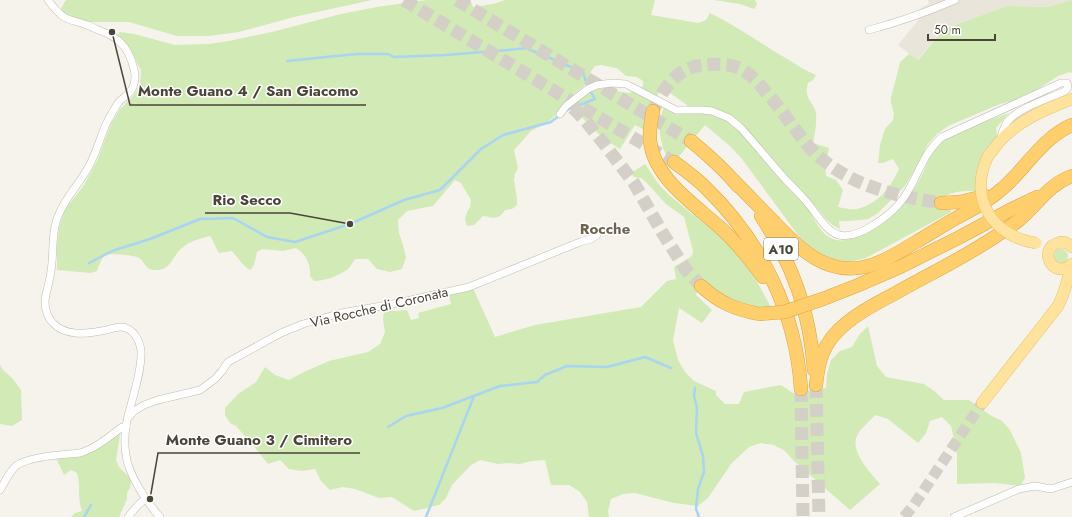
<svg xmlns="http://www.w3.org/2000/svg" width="1072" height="517" font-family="Jost,sans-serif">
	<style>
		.residential { fill: #eae5da }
		.green { fill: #d2eab5 }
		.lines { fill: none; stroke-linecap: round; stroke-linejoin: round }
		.stream { stroke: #a9d4f2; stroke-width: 2.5 }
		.primary-tunnel { stroke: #d4d0c8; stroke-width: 11; stroke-dasharray: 11 5.5; stroke-linecap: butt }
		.highway-tunnel { stroke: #d4d0c8; stroke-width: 13; stroke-dasharray: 13 6; stroke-linecap: butt }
		.street-casing { stroke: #c2bbae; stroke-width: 8 }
		.primary-casing { stroke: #e6c16a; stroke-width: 12 }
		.highway-casing { stroke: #e0a43c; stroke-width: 14 }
		.street { stroke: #fff; stroke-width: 7 }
		.primary { stroke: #ffe39c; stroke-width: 11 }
		.highway { stroke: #ffcf6e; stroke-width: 13 }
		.primary-bridge-casing { stroke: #e6c16a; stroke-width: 12; stroke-linecap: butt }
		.highway-bridge-casing { stroke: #e0a43c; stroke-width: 14; stroke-linecap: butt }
		.primary-bridge { stroke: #ffe39c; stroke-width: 11 }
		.highway-bridge { stroke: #ffcf6e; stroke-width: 13 }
		.labels { text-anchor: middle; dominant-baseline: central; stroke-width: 3; stroke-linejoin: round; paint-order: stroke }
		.shield { fill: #fff; stroke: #817c74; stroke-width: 1 }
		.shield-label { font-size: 13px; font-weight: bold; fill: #4b4439 }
		.street-label { font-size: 14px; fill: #4b4439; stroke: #fff }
		.neighbourhood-label { font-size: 15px; font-weight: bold; fill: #6e6250; stroke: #fff }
		.leader { fill: none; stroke: #4b4439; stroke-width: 1.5 }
		.callout-dot { fill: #4b4439; stroke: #fff; stroke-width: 1.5 }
		.callout-label { font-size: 15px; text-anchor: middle; font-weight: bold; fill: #4b4439; stroke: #fff; stroke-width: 3; stroke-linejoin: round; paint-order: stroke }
	</style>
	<rect width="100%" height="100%" fill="#f6f3ec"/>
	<!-- residential -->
	<path class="residential" d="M928,0H1072L1047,7L1007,6L944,29L917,60L898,45L919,19L921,8L929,4Z"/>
	<!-- green -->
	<g class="green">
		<path d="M66,0H372L294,17L239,32L208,36H177L129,22H89L64,14L60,11L64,3Z"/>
		<path d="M427,0H470L473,7L493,4L505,0H655L651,15L698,23L706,20L710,13C737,26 763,45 789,60C798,66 806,71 816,75L813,80L808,83C803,99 814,102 816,113C817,123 815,133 813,143L829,148L825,168L826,176L836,180L843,190L838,207C844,208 850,210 857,209C877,205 891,187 899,169L893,159L883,163H878L880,145L885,129L893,120L894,114L891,103V97L899,67L900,62L909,54L918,60L944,29L1007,6L1047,7L1072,0V73L1070,72L1058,76L1038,89L1028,97L1000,104L948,126L937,134L928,144L918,164L905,186L878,213L868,219L850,221H839L840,229C827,224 821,212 812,202L807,207C814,218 820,234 833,239C848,246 882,226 893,215C903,206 911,193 919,181C925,170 928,157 938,146C951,132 990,120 1009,113L996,128L997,136L977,178L975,191C958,191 955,191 939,199L950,209L951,212L866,258L849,262L831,259L810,249L798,235L742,159L730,146L705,125L671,166C664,152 658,137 660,122C660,118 662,113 663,109L666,108L681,112L687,105L663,88C651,100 649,116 648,132L635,125L620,149C610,143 600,136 592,128C585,121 579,114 572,107L583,96L591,90L597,88L629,93L639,89L643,86V81L637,77L626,76L618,69L616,68L601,65L595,66L591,71L588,80L583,87L566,100L555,116L548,122L531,131L514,150L518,168L515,174L514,180L517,199V205L512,209L505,210C499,220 494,218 483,216L474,225L467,226L465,219L467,212L470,207L471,200L461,183L455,180L433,206L407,211L398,220L399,233L403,245L406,257L402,269L390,272L377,269L368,259H355C353,262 351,266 348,269C339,276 325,281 314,281L310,276C311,265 306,254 296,248L283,251L262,249L257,252L254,265L250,270C243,266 238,258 232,251L219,253C215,247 214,241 210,236C199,239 190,241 182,248C174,254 170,270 158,270C144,271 147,263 139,258C135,255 111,253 106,255C101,258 99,266 97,271L91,273L57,270V244L59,228L64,211L84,185L97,161L110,126L120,109L134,95L140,84L141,70L138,65L131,50L118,35L120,32L134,34L175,45L208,44L229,41L272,32L341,14L377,7Z"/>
		<path d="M714,0H755L757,5L754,9L740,4Z"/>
		<path d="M645,164C651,172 656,182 663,189C685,211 713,227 734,250C750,267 761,289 772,309L739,305L701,281L696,295L712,310L702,323L679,308L673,340L678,360L685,372L694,381L716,391V395L725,404H739L744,392L781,385L793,393L826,388L827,374L831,360L840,351L852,347L859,335L868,326L877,366L886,377L924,384L934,391L944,400H969L990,415L1002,421L1010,430L1021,453L1025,478L1020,486L995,483L957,484V452L951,426L942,417L930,421L926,433L918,443L888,419L875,415C870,421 861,428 858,434C848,450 870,472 880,484L850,510L794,461L785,451L774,445L761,443L749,447L731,464L708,498L698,506L674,503L635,493L623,494L611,499L608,511L609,517H589L587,502L580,492L569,485H551L545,460L532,461L520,464L507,463L498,464L480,460L470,466L452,485L446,498L439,505L414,511L392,497L379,498L355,489L343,487L330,490L321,481L315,469L302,471L289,469L280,460L268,464L256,449L236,426L230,423L225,415V408L238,394L256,382L265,367L275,375L289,380L304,372L329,361L368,352L380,344L385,332L383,319L384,310L397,311L407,310L411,320L419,318L418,313L451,304L449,295L473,288L495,337L535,325L641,307L667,281L676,279L674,267L692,256L693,251L684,217L666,204L646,182L641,178L634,177L631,173Z"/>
		<circle cx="1061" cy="256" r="7"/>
		<path d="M0,365L3,370L13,379L21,390L22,420L12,426L0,424Z"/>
		<path d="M118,433L120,435L116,460L119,467L128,476L131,481L130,488L127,493V499L119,517H71L75,513L82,511C77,498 81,485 77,473L71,470L64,475L56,458L74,456Z"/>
	</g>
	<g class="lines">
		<!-- stream -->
		<g class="stream">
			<path d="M287,61L356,54H388L394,57L445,55L508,50L526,48L583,72L587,85L595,99L569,109L564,112"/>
			<path d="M89,263L112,251L150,239L200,219L233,218L267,237L295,242L350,224L404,200L440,190L481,149L503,135L551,122L560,115"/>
			<path d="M695,388L694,396L697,408L696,433L703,456L704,472L698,489L696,509L699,517"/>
			<path d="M388,427L406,416L442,408L500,386L537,382L545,375L567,366L607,367L645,357L671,368"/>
			<path d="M84,517L91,505"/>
			<path d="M426,517L474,396"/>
		</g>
		<!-- primary-tunnel -->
		<path class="primary-tunnel" d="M904,517L914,505L982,403"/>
		<!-- highway-tunnel -->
		<g class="highway-tunnel">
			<path d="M404,0L561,95L674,162"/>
			<path d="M457,0L691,141"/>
			<path d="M573,108L585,120L605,145L634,183L662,232L686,270L701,286"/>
			<path d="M653,111C664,88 676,67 704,65C717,64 731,63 743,70C751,75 759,83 765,91C774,101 783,112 791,124C800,135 808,147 818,156C854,187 896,196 941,203"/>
			<path d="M816,385L819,517"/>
			<path d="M801,389L803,517"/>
		</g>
		<!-- street casing -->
		<g class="street-casing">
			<g id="street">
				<path d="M48,0C53,7 58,13 64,17C70,21 77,21 84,24C88,25 92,27 96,29C118,37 128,45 134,69C136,77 135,88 128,94C125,97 121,99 118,103C114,109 110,117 106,124C100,138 96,154 88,168C79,184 66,197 59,214C51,231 54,253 51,271C50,281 46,291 45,301C45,309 47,317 53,323C65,336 85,334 101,331C108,330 115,327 121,327C133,327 140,341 141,351C142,368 135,389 131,405C126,421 123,438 126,455C128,474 147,503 160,517"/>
				<path d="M869,30C899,22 927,12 955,0"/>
				<path d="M560,114L566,106L588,89L597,85L612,83L626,84L676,110H702L712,111L729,118L741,128C756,145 770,162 785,179C792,186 799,193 806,201C815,211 826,232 839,235C859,240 892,214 903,199C918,178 922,154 942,137L1061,83H1067L1068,86L1067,89L1065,91C1048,99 1018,108 1007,122C1004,127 1002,133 1000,139"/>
				<path d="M129,417L134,411L144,405L158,400L200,390L215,379L222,371L228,362L281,333L303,324L341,313L393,304L469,287L580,242L591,239L597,235L596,232"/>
				<path d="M0,490C5,482 9,472 16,466C29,456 63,455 80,453C96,448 109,437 122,427H126"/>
				<path d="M128,517L138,505L145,499"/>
				<path d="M954,517L1019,489L1035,486L1051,489L1072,482"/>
			</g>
		</g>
		<!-- primary casing -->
		<g class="primary-casing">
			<g id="primary">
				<path d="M988,156C992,151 996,146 1000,141C1019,120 1046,109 1072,99"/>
				<path d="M1072,247C1068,243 1063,241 1058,243C1037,249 1053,281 1072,264"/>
				<path d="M982,403L1058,306C1065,293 1068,279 1071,265"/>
			</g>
		</g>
		<!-- highway casing -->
		<g class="highway-casing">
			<g id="highway">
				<path d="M653,111C651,121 649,130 650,141C654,181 702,209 728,235C741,248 752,262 763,277"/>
				<path d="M691,141C708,155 724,169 738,186"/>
				<path d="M674,162C685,170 696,178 705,187C761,241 796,312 801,389"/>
				<path d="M733,180C747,194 760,208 774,222C799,248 824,275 864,267C882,264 909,246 926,236C938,229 950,221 962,215C977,207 991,199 1003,188C1026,168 1042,138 1072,125"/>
				<path d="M941,203L960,202L985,196"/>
				<path d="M761,216C793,265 810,312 814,370"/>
				<path d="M701,286C720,303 734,309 759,314"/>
				<path d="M823,299L856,286L900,267L960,237L1012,209L1037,197"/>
				<path d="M816,385C818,366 821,350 834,335C850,317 873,305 894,294C929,274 966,257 999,234C1006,229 1013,225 1019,220C1037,205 1049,184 1072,176"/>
			</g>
		</g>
		<!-- street -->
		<use href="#street" class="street"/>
		<!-- primary -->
		<use href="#primary" class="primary"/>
		<!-- highway -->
		<use href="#highway" class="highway"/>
		<!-- primary-bridge casing -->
		<g class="primary-bridge-casing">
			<path id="primary-bridge" d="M988,156C968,198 992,236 1036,243"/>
		</g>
		<!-- highway-bridge casing -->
		<g class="highway-bridge-casing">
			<path id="highway-bridge" d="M759,314L784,312L823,299"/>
		</g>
		<!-- primary-bridge -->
		<use href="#primary-bridge" class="primary-bridge"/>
		<!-- highway-bridge -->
		<use href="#highway-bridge" class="highway-bridge"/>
	</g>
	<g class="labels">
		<!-- shield labels -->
		<rect class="shield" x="764" y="238" width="34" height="22" rx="3"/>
		<g class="shield-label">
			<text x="781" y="249">A10</text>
		</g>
		<!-- street labels -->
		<g class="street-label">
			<text transform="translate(379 307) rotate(-13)">Via Rocche di Coronata</text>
		</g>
		<!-- neighbourhood labels -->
		<g class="neighbourhood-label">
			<text x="605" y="229">Rocche</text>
		</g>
	</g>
	<!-- callouts -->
	<path class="leader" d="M112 32L130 105H366M350 224L290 213H205M150 499L158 453H360"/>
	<g class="callout-dot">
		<circle cx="112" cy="32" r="4"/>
		<circle cx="350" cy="224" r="4"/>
		<circle cx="150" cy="499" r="4"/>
	</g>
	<g class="callout-label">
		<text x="248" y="96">Monte Guano 4 / San Giacomo</text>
		<text x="247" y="205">Rio Secco</text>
		<text x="259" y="445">Monte Guano 3 / Cimitero</text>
	</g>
	<!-- scale -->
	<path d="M928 34v6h67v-6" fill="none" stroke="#4b4439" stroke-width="2"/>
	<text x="934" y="34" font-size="12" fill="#4b4439" stroke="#ffffff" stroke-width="3" paint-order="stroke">50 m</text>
</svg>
